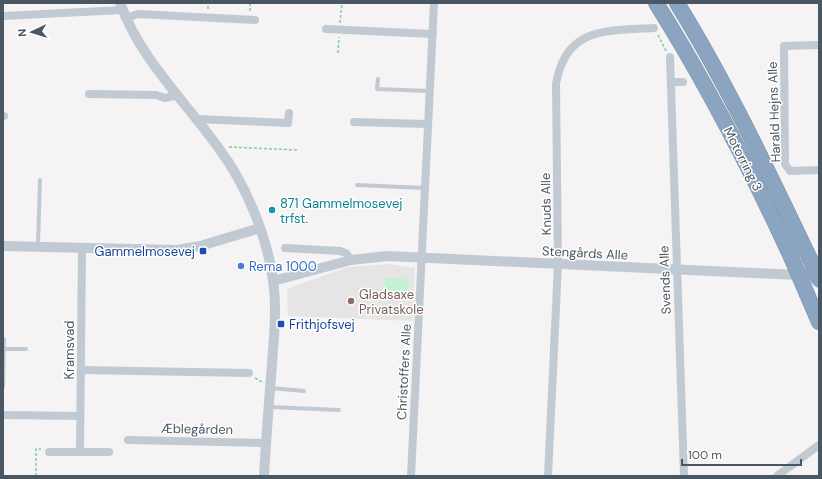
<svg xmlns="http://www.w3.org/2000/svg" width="822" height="479" font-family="'DM Sans',sans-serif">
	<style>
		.education { fill: #e6e4e5 }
		.pitch { fill: #c3f1d5 }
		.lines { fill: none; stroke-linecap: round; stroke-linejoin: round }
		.motorway-casing { stroke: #7690ad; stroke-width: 16 }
		.path { stroke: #7ad0a6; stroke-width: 1.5; stroke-dasharray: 3 2; stroke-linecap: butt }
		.service { stroke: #c1cad2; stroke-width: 4 }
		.minor { stroke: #c1cad2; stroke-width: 8 }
		.tertiary { stroke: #c1cad2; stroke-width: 10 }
		.motorway { stroke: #8ba5c1; stroke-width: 15 }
		.motorway-bridge-casing { stroke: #7690ad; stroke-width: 16; stroke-linecap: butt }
		.motorway-bridge { stroke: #8ba5c1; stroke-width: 15 }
		.culture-dot { fill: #0f9aa8; stroke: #fff; stroke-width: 1.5 }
		.transit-dot { fill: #1a4fb4; stroke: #fff; stroke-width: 1.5 }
		.shop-dot { fill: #3f7fe0; stroke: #fff; stroke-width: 1.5 }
		.education-dot { fill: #8d6e63; stroke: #fff; stroke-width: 1.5 }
		.labels { text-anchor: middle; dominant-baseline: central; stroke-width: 3; stroke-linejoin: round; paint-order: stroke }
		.street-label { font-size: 13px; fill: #4a5661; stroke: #fff }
		.culture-label { font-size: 13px; fill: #0d838f; stroke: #fff; text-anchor: start }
		.transit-label { font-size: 13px; fill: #164399; stroke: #fff; text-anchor: end }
		.shop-label { font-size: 13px; fill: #366cbe; stroke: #fff; text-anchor: start }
		.education-label { font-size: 13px; fill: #785e54; stroke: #fff; text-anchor: start }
	</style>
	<rect width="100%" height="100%" fill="#f5f3f3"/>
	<!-- education -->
	<path class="education" d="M389,264L415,268L413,321L288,316L287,290L294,286L348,267Z"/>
	<!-- pitch -->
	<path class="pitch" d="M385,278L409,279L408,292L384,291Z"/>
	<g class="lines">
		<!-- motorway casing -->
		<g class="motorway-casing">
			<g id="motorway">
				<path d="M656,3C707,84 751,170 791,257"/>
				<path d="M677,3C727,84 768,171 809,257"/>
				<path d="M807,294L819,322"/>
			</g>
		</g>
		<!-- path -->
		<g class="path">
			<path d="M208,9V3"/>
			<path d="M250,11V3"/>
			<path d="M340,23L342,3"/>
			<path d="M658,35L666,51"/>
			<path d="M338,53L339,37"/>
			<path d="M229,147L297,150"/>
			<path d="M255,378L262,382"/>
			<path d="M36,476V449H41"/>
		</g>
		<!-- service -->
		<g class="service">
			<path d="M378,79L377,89L429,91"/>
			<path d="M357,185L424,188"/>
			<path d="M38,245L40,180"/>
			<path d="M4,349H26"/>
			<path d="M3,387L4,339"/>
			<path d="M271,388L304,391"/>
			<path d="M270,407L339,410"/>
		</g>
		<!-- minor -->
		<g class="minor">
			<path d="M3,16L122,10"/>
			<path d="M126,18L138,14L255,20"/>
			<path d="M326,29L433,34"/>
			<path d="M819,45L784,46L785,164L790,171L819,170"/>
			<path d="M670,57L684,476"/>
			<path d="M671,82H683"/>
			<path d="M89,94L156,95L165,98L177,95"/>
			<path d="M3,116H4"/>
			<path d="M196,119L288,123L289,113"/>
			<path d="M354,122L427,124"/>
			<path d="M285,248L340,251L346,253L351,260"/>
			<path d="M81,370L249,373"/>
			<path d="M3,415L80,416"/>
			<path d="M128,440L266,443"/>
			<path d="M49,452H109"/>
			<path d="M80,452L82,248"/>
			<path d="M411,476L434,3"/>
			<path d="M548,476L558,264L556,84C566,26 607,31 654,28"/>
			<path d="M777,476L819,445"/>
		</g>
		<!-- tertiary -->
		<g class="tertiary">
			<path d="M120,3C140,59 186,102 220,150C246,185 267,236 273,280C277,308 274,336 272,364C269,402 266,439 264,476"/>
			<path d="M3,246L177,250L200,246L260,228"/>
			<path d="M273,281L351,260L387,256L819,276"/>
		</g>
		<!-- motorway -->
		<use href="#motorway" class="motorway"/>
		<!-- motorway-bridge casing -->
		<g class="motorway-bridge-casing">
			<g id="motorway-bridge">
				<path d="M791,257L807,294"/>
				<path d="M809,257L819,280"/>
			</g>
		</g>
		<!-- motorway-bridge -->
		<use href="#motorway-bridge" class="motorway-bridge"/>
	</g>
	<!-- markers -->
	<circle class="culture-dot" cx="272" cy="210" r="4"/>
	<g class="transit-dot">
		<rect x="199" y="247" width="8" height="8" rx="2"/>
		<rect x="277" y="320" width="8" height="8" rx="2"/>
	</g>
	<circle class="shop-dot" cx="241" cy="266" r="4"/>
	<circle class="education-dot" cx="351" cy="301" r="4"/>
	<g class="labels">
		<!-- street labels -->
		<g class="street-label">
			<text transform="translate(774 112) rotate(-92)">Harald Hejns Alle</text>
			<text transform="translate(743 159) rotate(63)">Motorring 3</text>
			<text transform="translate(546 204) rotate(-91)">Knuds Alle</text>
			<text transform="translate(585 253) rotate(3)">Stengårds Alle</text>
			<text transform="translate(665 280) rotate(-92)">Svends Alle</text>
			<text transform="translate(69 350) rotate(-90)">Kramsvad</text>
			<text transform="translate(404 372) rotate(-87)">Christoffers Alle</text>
			<text transform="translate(197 429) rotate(1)">Æblegården</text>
		</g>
		<!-- culture labels -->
		<g class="culture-label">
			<text x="280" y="203">871 Gammelmosevej<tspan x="280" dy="15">trfst.</tspan></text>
		</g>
		<!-- transit labels -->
		<g class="transit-label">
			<text x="195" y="251">Gammelmosevej</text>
			<text x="289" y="324" text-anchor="start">Frithjofsvej</text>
		</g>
		<!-- shop labels -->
		<g class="shop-label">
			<text x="249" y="266">Rema 1000</text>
		</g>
		<!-- education labels -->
		<g class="education-label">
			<text x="359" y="294">Gladsaxe<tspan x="359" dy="15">Privatskole</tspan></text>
		</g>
	</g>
	<!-- border -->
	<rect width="822" height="479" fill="none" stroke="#4a5661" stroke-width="8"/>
	<!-- north arrow -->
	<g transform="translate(32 32) rotate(266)" stroke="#ffffff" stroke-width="3" paint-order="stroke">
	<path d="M0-3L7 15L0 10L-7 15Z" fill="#4a5661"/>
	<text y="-6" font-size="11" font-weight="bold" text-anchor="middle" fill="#4a5661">N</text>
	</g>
	<!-- scale -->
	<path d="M682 459v6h119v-6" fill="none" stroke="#4a5661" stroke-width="2"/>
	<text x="688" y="459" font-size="12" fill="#4a5661" stroke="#ffffff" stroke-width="3" paint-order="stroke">100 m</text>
</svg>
